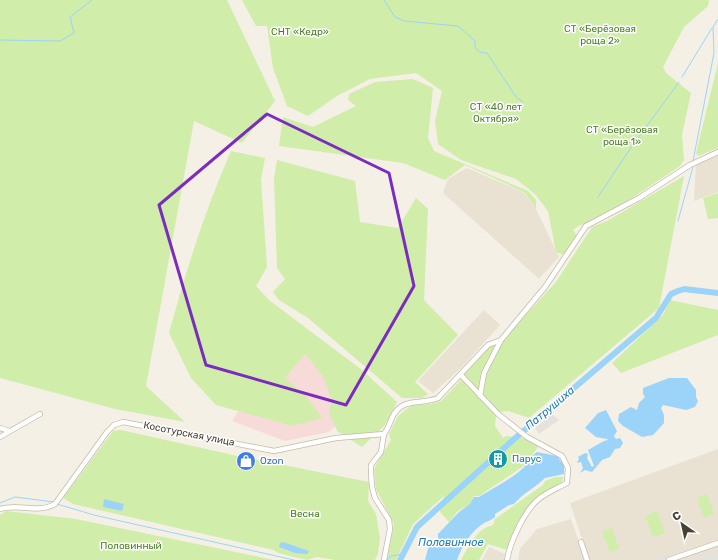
<svg xmlns="http://www.w3.org/2000/svg" width="718" height="560" font-family="Rubik,sans-serif">
	<style>
		.residential { fill: #e9e2d3 }
		.medical { fill: #f7dbd8 }
		.green { fill: #d0edaa }
		.parking { fill: #e5e2de }
		.water { fill: #9bd4f8 }
		.lines { fill: none; stroke-linecap: round; stroke-linejoin: round }
		.stream { stroke: #9bd4f8; stroke-width: 1 }
		.river { stroke: #9bd4f8; stroke-width: 6 }
		.street-casing { stroke: #c4baaa; stroke-width: 6 }
		.street { stroke: #fff; stroke-width: 4.5 }
		.marked { fill: none; stroke: #7b2cbf; stroke-width: 3; stroke-linejoin: round }
		.labels { text-anchor: middle; dominant-baseline: central; stroke-width: 3; stroke-linejoin: round; paint-order: stroke }
		.park-label { font-size: 10px; fill: #478021; stroke: #fff }
		.street-label { font-size: 10px; fill: #484034; stroke: #fff }
		.culture-label { font-size: 10px; fill: #0d838f; stroke: #fff; text-anchor: start }
		.shop-label { font-size: 10px; fill: #366cbe; stroke: #fff; text-anchor: start }
		.water-label { font-size: 11px; font-style: italic; fill: #207ab7; stroke: #fff }
	</style>
	<rect width="100%" height="100%" fill="#f5f0e5"/>
	<!-- residential -->
	<g class="residential">
		<path d="M718,148V192L694,201L696,160Z"/>
		<path d="M467,168L523,192L536,209L559,257L539,279L443,193L448,179Z"/>
		<path d="M484,310L500,325L460,369L433,393L418,381Z"/>
		<path d="M718,449V560H589L570,503Z"/>
		<path d="M571,519L585,560H518L520,549L537,529Z"/>
		<path d="M489,547L505,554L504,560H482Z"/>
	</g>
	<!-- medical -->
	<path class="medical" d="M305,351L333,378L343,419L329,432L285,441L232,421L239,410Z"/>
	<!-- green -->
	<g class="green">
		<path d="M0,0H227L275,101L242,143L194,121L146,386L185,422L115,409L0,378Z"/>
		<path d="M242,0H709L708,6L684,27L663,67L666,73L691,93L682,135L684,160L680,166L635,196L586,224L580,225L573,230L577,236L564,255L556,252L548,211L535,194L516,179L461,160L438,144L435,121L442,91L416,73L370,79L337,96L308,116L287,106L273,68L267,26H256Z"/>
		<path d="M718,63V148L698,156L696,153Z"/>
		<path d="M413,79L433,88L428,138L434,151L528,191L536,200V209L524,192L465,165L445,180L403,163L279,146L283,117L313,127L356,106L348,100L349,94L375,82Z"/>
		<path d="M231,151L265,158L261,179L267,267L256,286L269,300L362,370L397,402L385,425L362,447L337,431L329,412L332,400L323,376L305,354L285,378L306,396L322,418L293,426L216,405L191,378L169,333C186,271 205,210 231,151Z"/>
		<path d="M277,160L355,181L360,222L398,228L416,198L428,209L424,300L458,335L415,382L428,394L422,398H402L308,318L279,300L273,292L285,279L277,268L274,179Z"/>
		<path d="M684,176L659,308L529,418L508,411L499,412L483,396L482,387L485,376L500,343L556,282L592,227L607,221Z"/>
		<path d="M718,193V218L708,219L703,198Z"/>
		<path d="M670,300L718,310V335L621,373L612,363L663,315Z"/>
		<path d="M497,343L483,373L479,392L464,377L465,373L489,345Z"/>
		<path d="M462,379L496,415L495,426L503,438L506,436L529,439L539,445C535,452 530,458 525,465L479,496H474L470,504L458,511L449,522L440,512L444,496L413,524L396,560H387L394,524L376,489L374,469L391,440L389,434L398,416L410,406L430,404L441,401Z"/>
		<path d="M121,430L242,457L369,482L368,501L376,514L380,538L378,554L375,560H335L317,557L307,560L278,553L274,550L73,504L63,498L113,431Z"/>
		<path d="M555,477H563L562,483L537,496L517,523L507,550L488,544L479,560H461C469,546 476,529 493,525L495,519L543,485L545,481Z"/>
		<path d="M707,494L714,514L704,518L697,498Z"/>
		<path d="M6,511L76,519L274,560H0V515Z"/>
		<path d="M657,511L665,533L653,537L645,516Z"/>
		<path d="M612,528L619,549L610,552L602,531Z"/>
	</g>
	<!-- parking -->
	<g class="parking">
		<path d="M552,414L559,420L539,434L535,428Z"/>
		<path d="M718,551V560H687L686,559Z"/>
		<path d="M684,552L686,557L678,560H648L666,554Z"/>
	</g>
	<!-- water -->
	<g class="water">
		<path d="M669,378H687L696,390V397L698,401L695,407L686,410L663,405L661,408L664,415V423L653,435L642,437L623,426L618,421L619,414L631,407L637,410L639,403L645,397L643,394V388Z"/>
		<path d="M606,410L617,431L614,436L616,439L620,438L623,443L620,448L615,449L610,457L602,460L592,472L585,470L580,473L583,468L581,462L577,463L579,459L578,457L585,453L588,454L587,458L592,467L594,466L588,450L604,441L608,440L607,439L596,437L585,428L598,413Z"/>
		<path d="M537,452L557,456L564,465V474L545,478C535,488 523,493 514,504L509,505L495,514V517C491,520 488,521 484,523C471,531 462,546 457,560H425L429,545L438,539V534L459,512L470,504L474,497H479C493,488 516,477 526,465C530,460 531,456 537,452Z"/>
		<path d="M104,499L124,504L122,511L103,507Z"/>
		<path d="M283,542L309,551L307,554L295,553L279,547L280,543Z"/>
	</g>
	<g class="lines">
		<!-- stream -->
		<g class="stream">
			<path d="M384,0L395,17L404,21L458,26L475,41V47L479,52L487,53L516,97L523,102"/>
			<path d="M0,40L60,41L74,33L70,17L92,0"/>
			<path d="M682,77L712,28"/>
			<path d="M693,161L714,53L713,27L718,19"/>
			<path d="M598,197L630,149L679,82"/>
			<path d="M678,221L693,167"/>
			<path d="M0,503L15,497L54,502"/>
			<path d="M57,504L94,515L294,560"/>
			<path d="M387,560L391,556L403,554"/>
		</g>
		<!-- river -->
		<path class="river" d="M400,560L417,527L513,440L656,318L671,294L678,291L684,289L718,293"/>
		<!-- street casing -->
		<g class="street-casing">
			<g id="street">
				<path d="M461,375L498,414L527,437L562,456L568,468L567,483C558,488 548,492 540,498C525,509 510,542 507,560"/>
				<path d="M480,396L484,373L501,340"/>
				<path d="M0,428L9,431"/>
				<path d="M384,434L381,452L371,465V473L372,487L375,498L389,520L390,529L384,560"/>
				<path d="M0,437L40,414"/>
				<path d="M0,509C18,503 38,514 55,504L107,432L114,425L123,422L274,451L336,438L384,434C389,428 390,421 394,414C405,397 422,405 438,398L488,345L501,340L545,287L586,226L639,198L690,165L718,152"/>
				<path d="M581,542L587,560"/>
				<path d="M669,560L718,543"/>
			</g>
		</g>
		<!-- street -->
		<use href="#street" class="street"/>
	</g>
	<!-- marked area -->
	<path class="marked" d="M267,114L389,173L414,286L346,405L206,365L159,205Z"/>
	<!-- icons -->
	<defs>
		<g id="building-disc" transform="scale(1)"><circle r="9.5" fill="#0f9aa8" stroke="#fff"/><path d="M-4-6H4V6H1V3H-1V6H-4ZM-2.5-4.3h1.7v1.8h-1.7ZM.8-4.3h1.7v1.8H.8ZM-2.5-1h1.7V.8h-1.7ZM.8-1h1.7V.8H.8Z" fill="#fff"/></g>
		<g id="shop-disc" transform="scale(1)"><circle r="9.5" fill="#3f7fe0" stroke="#fff"/><path d="M-5-2.5h2.3a2.7 3.5 0 0 1 5.4 0H5L5.5 6h-11ZM-1.5-2.5h3a1.5 2.3 0 0 0-3 0Z" fill="#fff"/></g>
	</defs>
	<g fill-rule="evenodd">
		<use href="#building-disc" x="498" y="459"/>
		<use href="#shop-disc" x="246" y="461"/>
	</g>
	<g class="labels">
		<!-- park labels -->
		<g class="park-label">
			<text x="600" y="29">СТ «Берёзовая<tspan x="600" dy="12">роща 2»</tspan></text>
			<text x="300" y="32">СНТ «Кедр»</text>
			<text x="496" y="107">СТ «40 лет<tspan x="496" dy="12">Октября»</tspan></text>
			<text x="622" y="130">СТ «Берёзовая<tspan x="622" dy="12">роща 1»</tspan></text>
			<text x="305" y="514">Весна</text>
			<text x="131" y="546">Половинный</text>
		</g>
		<!-- street labels -->
		<g class="street-label">
			<text transform="translate(189 434) rotate(11)">Косотурская улица</text>
		</g>
		<!-- culture labels -->
		<g class="culture-label">
			<text x="512" y="459">Парус</text>
		</g>
		<!-- shop labels -->
		<g class="shop-label">
			<text x="260" y="461">Ozon</text>
		</g>
		<!-- water labels -->
		<g class="water-label">
			<text transform="translate(550 408) rotate(-40)">Патрушиха</text>
			<text x="451" y="542">Половинное</text>
		</g>
	</g>
	<!-- north arrow -->
	<g transform="translate(682 524) rotate(326)" stroke="#ffffff" stroke-width="3" paint-order="stroke">
	<path d="M0-3L7 15L0 10L-7 15Z" fill="#484034"/>
	<text y="-6" font-size="11" font-weight="bold" text-anchor="middle" fill="#484034">С</text>
	</g>
</svg>
